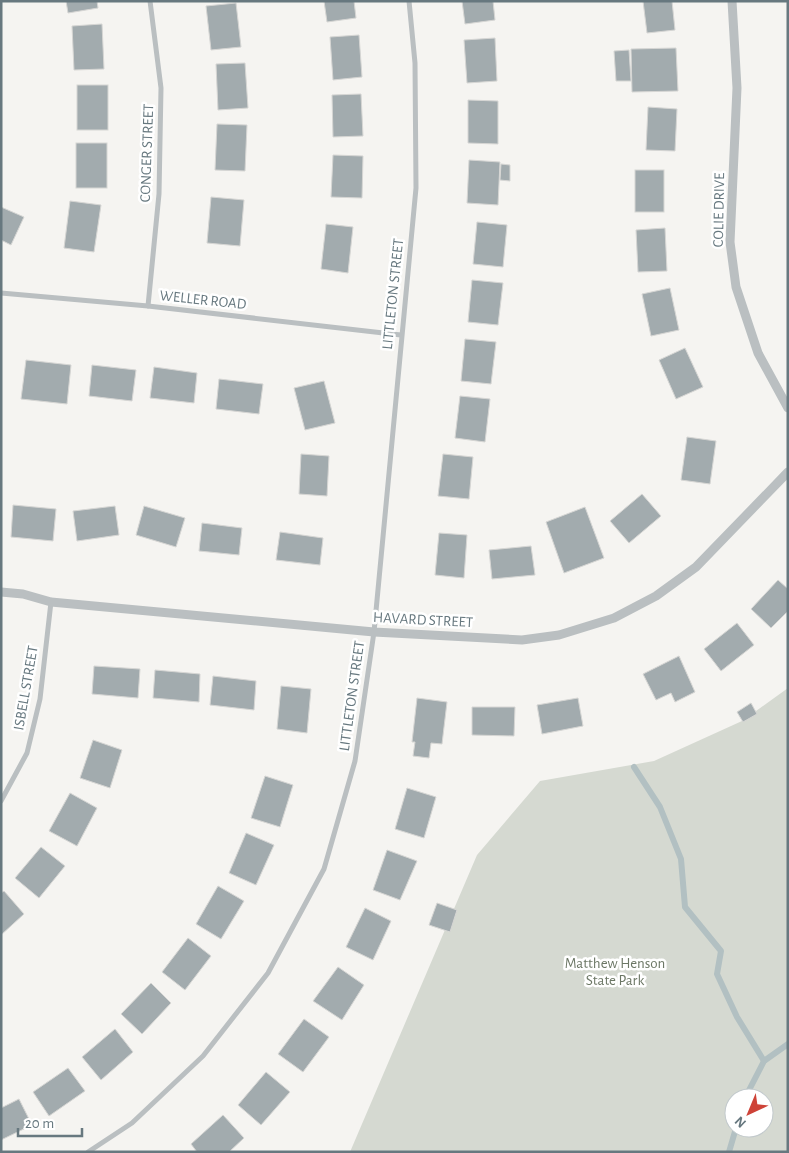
<svg xmlns="http://www.w3.org/2000/svg" width="789" height="1153" font-family="'Alegreya Sans',sans-serif">
	<style>
		.green { fill: #d5d9d1; fill-rule: evenodd }
		.lines { fill: none; stroke-linecap: round; stroke-linejoin: round }
		.stream { stroke: #b2c0c2; stroke-width: 6 }
		.building { fill: #a2abae; stroke: #d6d6d4 }
		.minor { stroke: #babfc1; stroke-width: 5 }
		.tertiary { stroke: #babfc1; stroke-width: 9 }
		.labels { text-anchor: middle; dominant-baseline: central; stroke-width: 5; stroke-linejoin: round; paint-order: stroke }
		.street-label { font-size: 15px; fill: #67787f; stroke: #fff }
		.park-label { font-size: 15px; fill: #6c7765; stroke: #fff }
	</style>
	<rect width="100%" height="100%" fill="#f5f4f1"/>
	<!-- green -->
	<path class="green" d="M788,688V1152H350L477,855L540,781L654,761L742,721ZM734,1098H764V1128H734Z"/>
	<g class="lines">
		<!-- stream -->
		<g class="stream">
			<path d="M634,767L660,807L681,859L685,907L721,951L717,974L737,1017L764,1061"/>
			<path d="M745,1098L764,1061L788,1044"/>
			<path d="M729,1152L736,1128"/>
		</g>
	</g>
	<!-- building -->
	<g class="building">
		<path d="M66,1H97L98,8L68,13Z"/>
		<path d="M324,1H354L356,18L327,22Z"/>
		<path d="M462,1H493L495,20L465,24Z"/>
		<path d="M643,1H672L675,30L647,33Z"/>
		<path d="M236,3L241,47L211,50L206,6Z"/>
		<path d="M102,24L104,69L74,70L72,26Z"/>
		<path d="M359,35L362,77L333,80L330,37Z"/>
		<path d="M495,38L497,81L467,83L464,40Z"/>
		<path d="M676,48L678,91L632,92L631,49Z"/>
		<path d="M629,50L631,81H616L614,51Z"/>
		<path d="M245,63L248,108L218,110L216,64Z"/>
		<rect x="77" y="85" width="31" height="45"/>
		<path d="M361,94L363,136L333,137L332,95Z"/>
		<path d="M468,100L498,101V144L468,143Z"/>
		<path d="M648,107L677,109L675,151L646,150Z"/>
		<path d="M217,124L247,125L245,171L215,170Z"/>
		<rect x="76" y="143" width="31" height="45"/>
		<path d="M333,155L363,156L362,198L331,197Z"/>
		<path d="M469,160L500,162L498,205L467,203Z"/>
		<path d="M501,164L510,165V181L500,180Z"/>
		<rect x="635" y="170" width="29" height="42"/>
		<path d="M211,197L244,200L240,246L207,243Z"/>
		<path d="M70,201L101,205L94,252L64,248Z"/>
		<path d="M1,207L24,217L11,245L1,240Z"/>
		<path d="M477,222L507,225L503,267L473,264Z"/>
		<path d="M326,224L353,227L348,273L321,269Z"/>
		<path d="M665,228L667,271L638,272L636,230Z"/>
		<path d="M472,280L503,283L498,325L468,322Z"/>
		<path d="M670,288L679,330L651,336L642,294Z"/>
		<path d="M465,339L496,342L491,384L461,381Z"/>
		<path d="M685,348L703,387L676,399L659,360Z"/>
		<path d="M26,360L71,365L67,404L21,399Z"/>
		<path d="M92,365L136,370L132,401L89,396Z"/>
		<path d="M154,367L197,373L194,403L150,398Z"/>
		<path d="M219,379L263,384L259,414L216,409Z"/>
		<path d="M324,381L335,423L305,430L294,388Z"/>
		<path d="M460,396L490,399L485,442L455,438Z"/>
		<path d="M687,437L716,441L710,484L681,480Z"/>
		<path d="M301,454L329,456L327,496L299,494Z"/>
		<path d="M443,454L473,457L469,499L438,496Z"/>
		<path d="M642,494L661,516L629,543L610,521Z"/>
		<path d="M13,505L56,509L53,541L11,537Z"/>
		<path d="M115,506L119,535L77,541L73,511Z"/>
		<path d="M144,506L185,518L176,547L136,535Z"/>
		<path d="M585,507L604,558L564,573L546,522Z"/>
		<path d="M202,523L242,528L239,555L199,551Z"/>
		<path d="M280,532L323,538L320,565L276,560Z"/>
		<path d="M439,533L467,535L464,578L435,575Z"/>
		<path d="M531,546L535,575L492,579L489,550Z"/>
		<path d="M778,580L788,589V611L771,628L751,609Z"/>
		<path d="M737,623L754,645L721,671L704,649Z"/>
		<path d="M679,656L695,692L675,702L671,693L656,700L643,674Z"/>
		<path d="M94,666L140,669L138,698L92,694Z"/>
		<path d="M155,670L200,674L199,702L153,698Z"/>
		<path d="M213,676L256,681L254,710L210,705Z"/>
		<path d="M281,686L311,689L307,733L277,729Z"/>
		<path d="M417,698L447,702L442,744L431,743L429,758L413,756L415,742H412Z"/>
		<path d="M578,698L583,726L542,734L537,705Z"/>
		<path d="M751,703L757,714L743,722L737,712Z"/>
		<path d="M472,707H515L514,736L472,735Z"/>
		<path d="M93,740L122,750L110,788L80,778Z"/>
		<path d="M265,776L293,785L280,827L251,818Z"/>
		<path d="M407,788L436,797L424,838L395,829Z"/>
		<path d="M70,793L97,808L77,846L49,831Z"/>
		<path d="M246,833L274,845L256,885L229,873Z"/>
		<path d="M41,847L65,866L39,898L15,878Z"/>
		<path d="M387,850L417,861L400,900L373,890Z"/>
		<path d="M218,886L244,901L221,939L196,924Z"/>
		<path d="M4,891L24,914L1,935V893Z"/>
		<path d="M437,903L457,910L450,932L429,925Z"/>
		<path d="M365,908L391,921L373,960L346,947Z"/>
		<path d="M188,938L211,956L185,990L162,972Z"/>
		<path d="M338,967L364,985L342,1020L313,1001Z"/>
		<path d="M151,983L171,1003L142,1034L121,1014Z"/>
		<path d="M304,1019L329,1037L303,1072L278,1054Z"/>
		<path d="M115,1029L133,1052L101,1080L82,1057Z"/>
		<path d="M68,1068L85,1091L49,1116L33,1092Z"/>
		<path d="M266,1072L290,1092L261,1125L238,1105Z"/>
		<path d="M19,1099L32,1125L1,1140V1108Z"/>
		<path d="M223,1115L244,1138L229,1152H197L191,1144Z"/>
	</g>
	<g class="lines">
		<!-- minor -->
		<g class="minor">
			<path d="M1,293L148,306L401,335"/>
			<path d="M148,306L159,194L161,88L150,1"/>
			<path d="M1,801L27,753L40,699L51,602"/>
			<path d="M88,1152L132,1123L203,1056L268,973L324,869L355,761L374,632L416,188L415,63L409,1"/>
		</g>
		<!-- tertiary -->
		<g class="tertiary">
			<path d="M732,1L737,88L730,242L736,287L758,353L788,408"/>
			<path d="M1,592L23,594L51,602L374,632L522,640L559,635L614,618L656,596L696,567L788,472"/>
		</g>
	</g>
	<g class="labels">
		<!-- street labels -->
		<g class="street-label">
			<text transform="translate(147 153) rotate(-88)">CONGER STREET</text>
			<text transform="translate(719 210) rotate(-89)">COLIE DRIVE</text>
			<text transform="translate(393 294) rotate(-84)">LITTLETON STREET</text>
			<text transform="translate(203 300) rotate(6)">WELLER ROAD</text>
			<text transform="translate(423 620) rotate(3)">HAVARD STREET</text>
			<text transform="translate(26 688) rotate(-80)">ISBELL STREET</text>
			<text transform="translate(352 696) rotate(-82)">LITTLETON STREET</text>
		</g>
		<!-- park labels -->
		<g class="park-label">
			<text x="615" y="963">Matthew Henson<tspan x="615" dy="17">State Park</tspan></text>
		</g>
	</g>
	<!-- border -->
	<rect width="789" height="1153" fill="none" stroke="#67787f" stroke-width="5"/>
	<!-- north arrow -->
	<g transform="translate(749 1113) rotate(224)"><circle r="24" fill="#ffffff" stroke="#c2c9cc"/>
	<path d="M0-4L9 19L0 12L-9 19Z" fill="#ce4338"/>
	<text y="-8" font-size="14" font-weight="bold" text-anchor="middle" fill="#67787f">N</text>
	</g>
	<!-- scale -->
	<path d="M18 1128v8h64v-8" fill="none" stroke="#67787f" stroke-width="2.5"/>
	<text x="25" y="1128" font-size="15" fill="#67787f" stroke="#ffffff" stroke-width="4" paint-order="stroke">20 m</text>
</svg>
